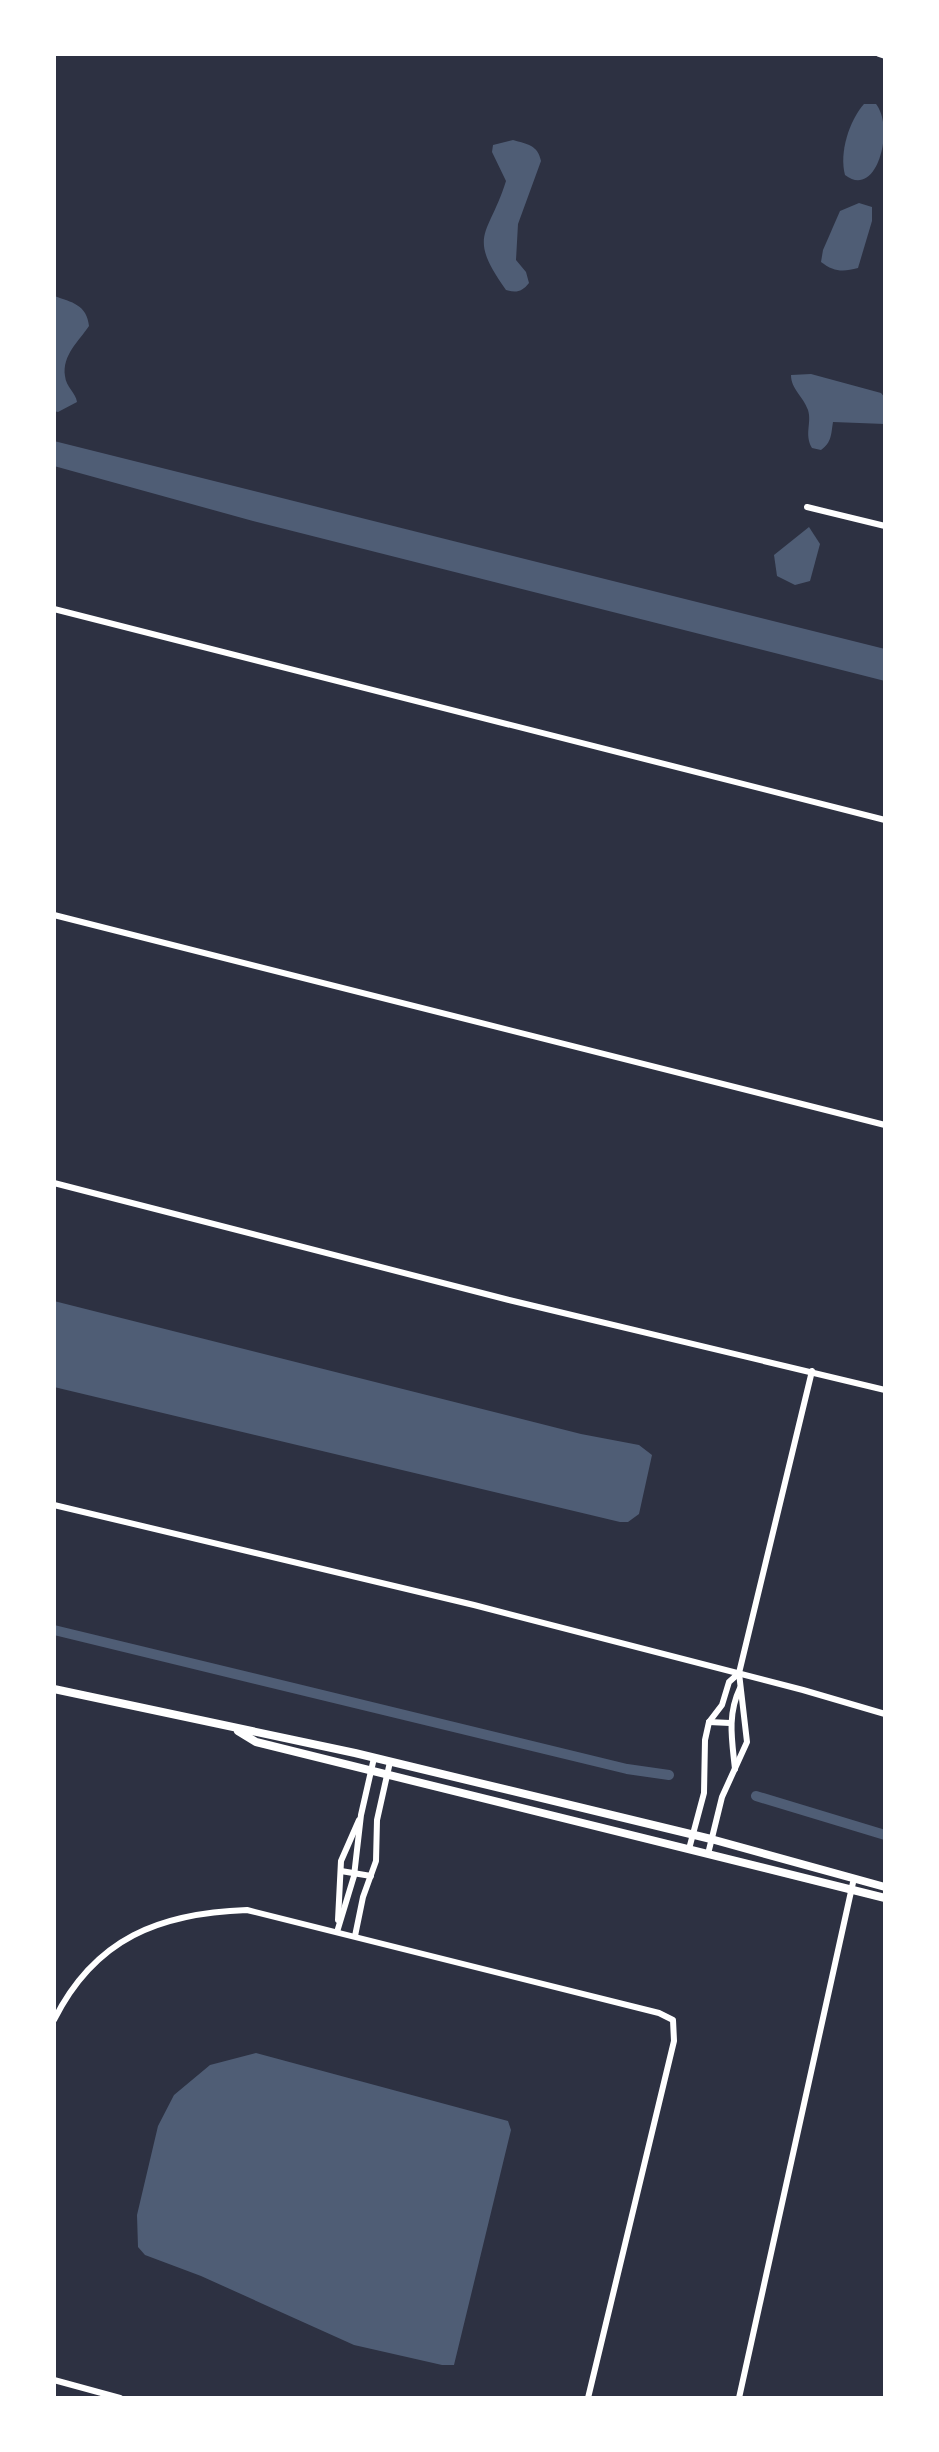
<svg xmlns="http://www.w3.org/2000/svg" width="939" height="2452" font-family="'DM Sans',sans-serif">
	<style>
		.water { fill: #4f5d75 }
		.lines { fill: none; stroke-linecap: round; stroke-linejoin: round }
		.canal { stroke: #4f5d75; stroke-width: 10 }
		.minor { stroke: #fff; stroke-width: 6 }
		.tertiary { stroke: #fff; stroke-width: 8 }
	</style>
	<rect width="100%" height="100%" fill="#2d3142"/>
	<!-- water -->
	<g class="water">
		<path d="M864,104H876C895,128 877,200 845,175C839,153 849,121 864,104Z"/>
		<path d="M513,140C527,144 538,145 541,161L518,224L516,260L526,272L529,283C522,292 516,293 506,290C466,234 489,236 506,181L492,152L493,145Z"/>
		<path d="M859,203L872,207V221L858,268C843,272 834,272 821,262L823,250L840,211Z"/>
		<path d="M54,296C72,302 87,305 89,326C79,341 62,355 65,376C66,387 76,393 77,402L58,412L54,411Z"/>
		<path d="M811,374L881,393L885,398V424L833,422C831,434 832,442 821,450L812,448C804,434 812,423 808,410C803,396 791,389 791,375Z"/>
		<path d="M54,441L885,649V681L253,521L54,466Z"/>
		<path d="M809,527L820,544L810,581L795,585L777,576L774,555Z"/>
		<path d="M54,1301L581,1434L639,1445L652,1455L639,1514L628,1522H620L54,1387Z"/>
		<path d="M256,2053L508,2121L511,2130L454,2365H442L354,2345L201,2276L145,2255L138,2247L137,2215L158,2126L174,2095L210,2065Z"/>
	</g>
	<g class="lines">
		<!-- canal -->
		<g class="canal">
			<path d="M54,1630L627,1769L669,1775"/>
			<path d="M756,1796L885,1835"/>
		</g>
		<!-- minor -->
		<g class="minor">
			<path d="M879,54L885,56"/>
			<path d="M807,507L885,526"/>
			<path d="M54,609L885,820"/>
			<path d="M54,915L885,1125"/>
			<path d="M54,1183L509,1300L885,1390"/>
			<path d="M54,1505L474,1605L803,1690L885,1714"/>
			<path d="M709,1722L730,1723"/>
			<path d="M735,1769C732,1740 727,1715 740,1688"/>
			<path d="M689,1849L704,1793L705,1740L709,1722L722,1705L729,1682L739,1673"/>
			<path d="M708,1854L722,1797L747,1742L739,1673L812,1371"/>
			<path d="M341,1871L371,1876"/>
			<path d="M338,1920L341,1861L359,1820"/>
			<path d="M337,1932L354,1876L361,1815L374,1758"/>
			<path d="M355,1936L363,1897L376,1861L377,1820L390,1762"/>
			<path d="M54,2020C95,1938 160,1913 247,1910L659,2013L673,2020L674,2041L588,2398"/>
			<path d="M54,2380L120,2398"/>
			<path d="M739,2398L854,1878"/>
		</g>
		<!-- tertiary -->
		<g class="tertiary">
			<path d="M54,1689L355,1753L711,1839L885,1887"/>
			<path d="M238,1731L256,1742L885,1898"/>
		</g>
	</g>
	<!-- border -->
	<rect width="939" height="2452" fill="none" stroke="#ffffff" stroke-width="112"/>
</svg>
